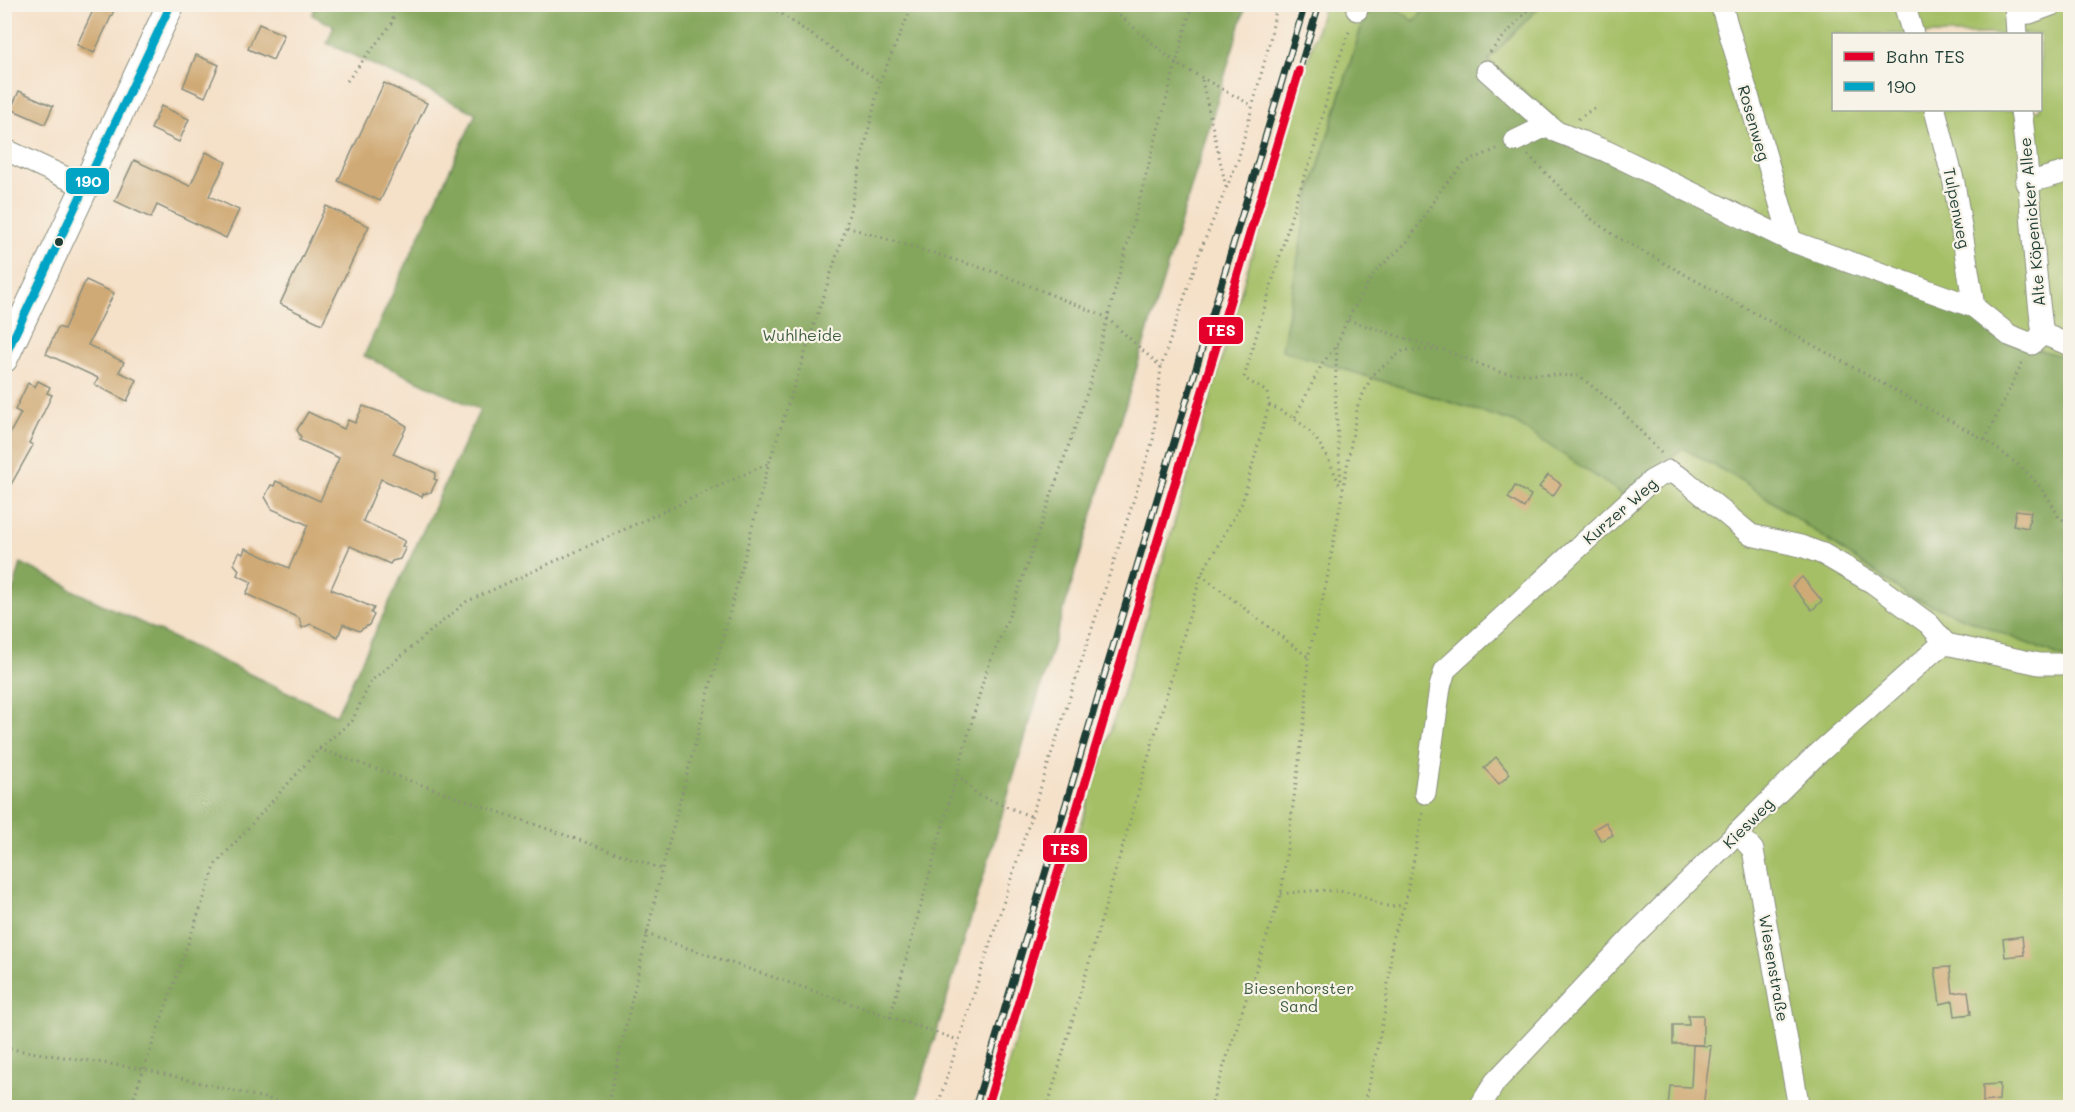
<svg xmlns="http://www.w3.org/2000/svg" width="2075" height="1112" font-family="Mali,sans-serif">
<rect width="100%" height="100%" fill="#f7f3e8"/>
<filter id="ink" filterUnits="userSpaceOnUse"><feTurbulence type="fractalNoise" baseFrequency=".0167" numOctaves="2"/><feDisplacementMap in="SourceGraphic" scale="12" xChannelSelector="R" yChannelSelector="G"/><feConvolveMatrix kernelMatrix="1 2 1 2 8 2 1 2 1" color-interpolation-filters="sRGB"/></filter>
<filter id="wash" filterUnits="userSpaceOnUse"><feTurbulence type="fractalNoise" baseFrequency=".008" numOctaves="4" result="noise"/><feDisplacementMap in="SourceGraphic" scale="24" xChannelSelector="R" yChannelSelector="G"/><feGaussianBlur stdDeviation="1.35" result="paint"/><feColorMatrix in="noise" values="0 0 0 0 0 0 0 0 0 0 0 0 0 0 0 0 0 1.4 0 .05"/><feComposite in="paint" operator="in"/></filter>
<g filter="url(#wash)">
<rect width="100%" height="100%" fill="#f5e0c8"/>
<!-- green -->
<g fill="#a5bf66" stroke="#627e4d" stroke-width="1.5" fill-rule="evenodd">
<polygon points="1324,5 1368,5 1308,201 1282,350 1514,422 1668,460 1682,447 1744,482 1909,596 2069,660 2070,1107 996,1108 1032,981 1156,586"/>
<polygon points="1391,5 1429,5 1414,21"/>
<path d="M1541,5H2070V358L2007,342L1579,140L1488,60ZM1834,34H2040V110H1834Z"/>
</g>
<!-- forest -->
<g fill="#84a65b" stroke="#527248" stroke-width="1.5">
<polygon points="316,5 1246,5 914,1107 5,1107 4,623 21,563 68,586 68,588 336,715 480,410 364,356 476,113 327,43 334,26 312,15"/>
<polygon points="1368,5 1391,5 1414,21 1429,5 1541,5 1488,60 1579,140 1953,302 2007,342 2070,358 2069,660 1909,596 1744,482 1683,448 1624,495 1514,422 1282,350 1308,201"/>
</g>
<g id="blocks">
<!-- building -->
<g fill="#d0aa76">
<polygon points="96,4 117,4 94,53 77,45"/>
<polygon points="259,24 284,35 273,60 248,49"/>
<polygon points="196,55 219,65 205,97 183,87"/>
<polygon points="384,83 427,103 380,201 338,181"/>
<polygon points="19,91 53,106 45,124 11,109"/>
<polygon points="161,106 189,119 179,142 151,129"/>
<polygon points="206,152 226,162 209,196 239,210 226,238 157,205 151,218 115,201 134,160 190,186"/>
<polygon points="326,206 369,226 322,324 280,304"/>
<polygon points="86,280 114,293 88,345 124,362 119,372 137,380 127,401 95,385 98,378 46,354 58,327 64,329"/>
<polygon points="38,381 50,387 47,393 52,395 29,443 33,445 4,497 4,444 21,413 15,410 28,383 35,387"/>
<polygon points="363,406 389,415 407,426 393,454 436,473 434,479 437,480 431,492 423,494 422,497 381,479 363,521 405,541 402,546 406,547 400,559 392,561 390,564 350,546 331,589 374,608 371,613 374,615 369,625 359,631 343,624 338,637 311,624 302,628 299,618 246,594 252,582 237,575 239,570 234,564 239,552 243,554 245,548 289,568 308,525 272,509 265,497 271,485 274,486 276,481 320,501 339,458 299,440 301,437 297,430 308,412 344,429 348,420 355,423"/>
<polygon points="1548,475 1561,484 1553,496 1539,487"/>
<polygon points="1515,486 1531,495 1524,508 1508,498"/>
<polygon points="2016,510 2031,512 2028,528 2013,525"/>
<polygon points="1802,577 1822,601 1812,610 1792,586"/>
<polygon points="1496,757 1510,774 1499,784 1484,768"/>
<polygon points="1606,822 1613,835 1601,841 1594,829"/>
<polygon points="2022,936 2024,955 2005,957 2003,939"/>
<polygon points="1950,967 1953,993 1968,991 1971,1014 1955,1016 1953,1001 1940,1004 1935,968"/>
<polygon points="1688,1015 1703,1015 1703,1045 1673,1044 1673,1025 1689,1025"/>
<polygon points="1693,1045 1711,1046 1703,1107 1668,1107 1670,1086 1691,1087"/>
<polygon points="2000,1084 1999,1100 1983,1102 1983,1085"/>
</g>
</g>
</g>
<g filter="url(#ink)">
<use href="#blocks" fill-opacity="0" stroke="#8a8e7e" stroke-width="1.5"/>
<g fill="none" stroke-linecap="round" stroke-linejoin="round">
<!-- minor casing -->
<g stroke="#8a8e7e" stroke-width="23">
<g id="minor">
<polyline points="1721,4 1791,241"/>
<polyline points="1904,4 1913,34"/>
<polyline points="2015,4 2017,34"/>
<polyline points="1357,10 1358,4"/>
<polyline points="2017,14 2030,13 2054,4"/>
<polyline points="1487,71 1548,125"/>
<polyline points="1935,110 1954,183 1974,307"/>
<path d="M2021,110C2031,184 2032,259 2043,334"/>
<polyline points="1515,141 1548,125 1557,132 1606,151 1791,241 1974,307 2009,335 2032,344 2043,334 2070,345"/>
<polyline points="4,149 86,187"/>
<polyline points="2026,183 2070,171"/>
<polyline points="1425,793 1440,687 1445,670 1651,481 1669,471 1686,481 1751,535 1801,546 1823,554 1873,583 1929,624 1946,644"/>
<polyline points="1738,833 1753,850 1799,1108"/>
<polyline points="1479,1108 1495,1082 1632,937 1811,760 1935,650 1946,644 2039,664 2070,664"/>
</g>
</g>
<!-- major casing -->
<g stroke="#8a8e7e" stroke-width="29">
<polyline id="major" points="4,359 171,4"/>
</g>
<!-- path -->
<g stroke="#8a8e7e" stroke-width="3" stroke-dasharray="1.5 4.5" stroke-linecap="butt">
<polyline points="767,4 879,81"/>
<polyline points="1106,4 1177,64 1253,106"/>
<polyline points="1490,52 1533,4"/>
<polyline points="1202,80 1226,187"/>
<polyline points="347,81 393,22 394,4"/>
<polyline points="1578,119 1594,108"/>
<path d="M1528,155L1589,217L1615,236L1985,440C2019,465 2041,479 2059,518L2070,523"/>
<polyline points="847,227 998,273 1106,317 1161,367"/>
<polyline points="1348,320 1439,349"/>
<polyline points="1337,347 1335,393 1341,484"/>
<path d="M1269,405C1313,425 1322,443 1340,486"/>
<polyline points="1295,417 1322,364 1337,345 1347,320 1374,273 1409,240 1442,188 1465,163 1499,148"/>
<polyline points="1985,440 2023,361"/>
<polyline points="1201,575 1308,657"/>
<polyline points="319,749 662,869"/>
<polyline points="1030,816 978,795 957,774 985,675 1011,611 1089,387 1192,4"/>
<path d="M1281,894C1305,891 1331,888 1356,894C1373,898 1384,912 1404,904"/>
<polyline points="646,934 958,1040"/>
<polyline points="890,1018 957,774"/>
<polyline points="4,1048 143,1069 306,1108"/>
<polyline points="4,1056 11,1048"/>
<polyline points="130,1108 216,864 319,749 352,721 371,681 466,602 769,463"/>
<polyline points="607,1108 662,869 769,463 846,227 880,81 913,4"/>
<polyline points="937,1108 1153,440 1161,367 1199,254 1238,160 1269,45 1277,4"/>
<polyline points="1047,1108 1201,575 1242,503 1269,405 1267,392 1244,378 1297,197 1312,157 1333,75 1350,29"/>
<polyline points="1210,1108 1281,894 1306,709 1308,657 1326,585 1358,404 1373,374 1404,350 1444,350 1502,373 1579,376 1615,404 1661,453"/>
<polyline points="1364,1108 1385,1011 1393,936 1405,904 1423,812"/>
</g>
<!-- minor -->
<use href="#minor" stroke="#fff" stroke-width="21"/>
<!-- major -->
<use href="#major" stroke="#fff" stroke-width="27"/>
<!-- rail casing -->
<g stroke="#1f3d34" stroke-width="7">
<g id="rail">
<polyline points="1299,71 1319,4"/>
<polyline points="975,1108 1305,4"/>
</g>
</g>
<!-- rail -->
<use href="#rail" stroke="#f7f3e8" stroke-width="4.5" stroke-dasharray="14" stroke-linecap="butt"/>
<!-- bus-1 casing -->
<g stroke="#f7f3e8" stroke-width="12">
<polyline id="bus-1" points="4,358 171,4"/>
</g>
<!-- bus-1 -->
<use href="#bus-1" stroke="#02a4c6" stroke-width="8"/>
<!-- rail-1 casing -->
<g stroke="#f7f3e8" stroke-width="14">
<polyline id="rail-1" points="987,1108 1299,71"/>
</g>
<!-- rail-1 -->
<use href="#rail-1" stroke="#e4002b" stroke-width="9"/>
</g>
</g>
<!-- markers -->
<circle fill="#1f3d34" stroke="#f7f3e8" stroke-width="2" cx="59" cy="242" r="5"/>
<g text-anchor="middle" stroke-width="4.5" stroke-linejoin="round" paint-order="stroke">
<!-- street labels -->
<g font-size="16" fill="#1f3d34" stroke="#f7f3e8">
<text transform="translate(1754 123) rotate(74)" y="6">Rosenweg</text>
<text transform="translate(1957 208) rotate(79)" y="6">Tulpenweg</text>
<text transform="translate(2032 222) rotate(-95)" y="6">Alte Köpenicker Allee</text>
<text transform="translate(1620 511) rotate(-41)" y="6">Kurzer Weg</text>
<text transform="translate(1748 823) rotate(-45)" y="6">Kiesweg</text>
<text transform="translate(1774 968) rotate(80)" y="6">Wiesenstraße</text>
</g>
<!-- park labels -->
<g font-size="16" fill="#405e40" stroke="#f7f3e8">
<text x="802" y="341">Wuhlheide</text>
<text x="1299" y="994">Biesenhorster<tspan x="1299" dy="18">Sand</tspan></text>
</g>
</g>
<g stroke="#f7f3e8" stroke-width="2">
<rect x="65" y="167" width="45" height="28" rx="6" fill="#02a4c6"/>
<rect x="1198" y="316" width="46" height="29" rx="6" fill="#e4002b"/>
<rect x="1042" y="834" width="46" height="29" rx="6" fill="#e4002b"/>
</g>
<g font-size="16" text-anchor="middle" font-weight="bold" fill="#fff">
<text x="88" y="187">190</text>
<text x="1221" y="336">TES</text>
<text x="1065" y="855">TES</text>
</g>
<!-- margin -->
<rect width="2075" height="1112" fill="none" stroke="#f7f3e8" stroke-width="24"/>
<!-- legend -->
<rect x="1832" y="33" width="210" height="78" fill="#f7f3e8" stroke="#a1aaa0" stroke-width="1.5"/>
<rect x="1844" y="52" width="30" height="9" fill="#e4002b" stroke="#a1aaa0" stroke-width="1.5"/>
<text x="1886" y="63" font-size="18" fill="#1f3d34">Bahn TES</text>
<rect x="1844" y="82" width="30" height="9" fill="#02a4c6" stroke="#a1aaa0" stroke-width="1.5"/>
<text x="1886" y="93" font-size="18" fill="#1f3d34">190</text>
</svg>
